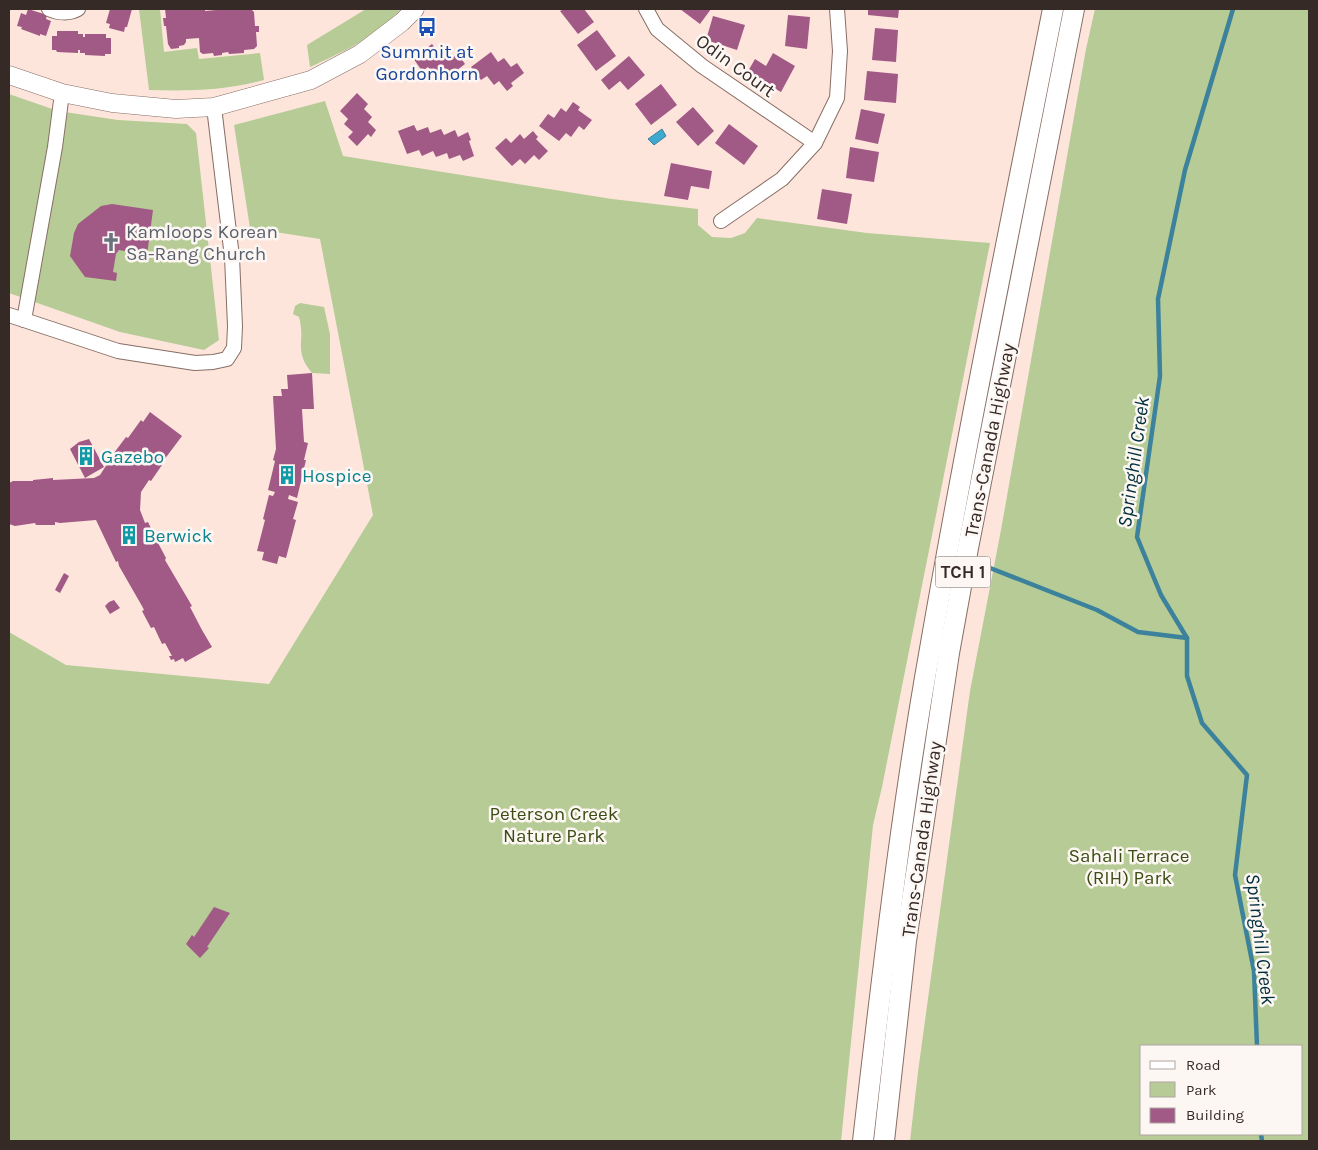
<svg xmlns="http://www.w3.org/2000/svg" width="1318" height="1150" font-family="Karla,sans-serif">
<rect width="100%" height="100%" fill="#fde5dc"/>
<!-- green -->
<g fill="#b6cb95" fill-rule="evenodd">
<path d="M139,9H160L164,52L197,48L199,59L260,53L264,80C225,91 188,91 149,90Z"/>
<path d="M366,9H401C377,37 343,52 310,67L307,45Z"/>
<path d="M1095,9H1309V1141H910L918,1072L970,691L1001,530L1086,49ZM1142,1046H1302V1134H1142Z"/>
<polygon points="9,94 58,111 118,120 187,124 196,133 219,340 204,350 120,332 9,293"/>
<polygon points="325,101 343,156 612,199 698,209 698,225 712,237 731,238 745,233 757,218 867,233 990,243 882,787 873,825 841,1141 9,1141 9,632 66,665 269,684 373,515 320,239 250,228 234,125"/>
<path d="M300,303L324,307L330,334V374L312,373C293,350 306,342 299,317L293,314L295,306Z"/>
</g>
<!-- water -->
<polygon fill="#3fa8cf" stroke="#3c829c" points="662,129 666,136 654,145 648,139"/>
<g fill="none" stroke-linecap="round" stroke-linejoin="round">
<!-- stream -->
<g stroke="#3c829c" stroke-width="4.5">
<polyline points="1233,9 1185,170 1158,299 1160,376 1137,537 1161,595 1187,638 1187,676 1202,723 1247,775 1235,875 1254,971 1257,1046"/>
<polyline points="985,566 1097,610 1138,632 1187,638"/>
<polyline points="1261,1134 1262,1141"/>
</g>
</g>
<!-- building -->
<g fill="#a15986">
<polygon points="28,9 47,15 46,19 51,21 46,36 40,34 40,36 21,29 22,27 17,26 21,13 26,15"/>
<polygon points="110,9 132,9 127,27 125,27 124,32 109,28 110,24 106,23"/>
<polygon points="165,9 205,9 205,11 227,9 251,9 254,12 255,26 259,26 259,32 256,32 257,46 254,49 244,50 244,53 229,54 228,52 222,53 222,55 214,56 213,53 203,54 200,52 199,38 186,39 186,42 184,45 179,46 179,48 171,49 168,44 166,26 164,26 163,18 166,18"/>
<polygon points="564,9 584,9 594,22 578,34 560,11"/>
<polygon points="680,9 711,9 700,24"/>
<polygon points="868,9 899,9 898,18 868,15"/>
<polygon points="788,15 810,17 807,49 785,46"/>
<polygon points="713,16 745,25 737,50 706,40"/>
<polygon points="875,28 898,30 896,62 872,60"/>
<polygon points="597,30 616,56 596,71 577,45"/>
<polygon points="57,31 78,31 78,34 83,34 83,37 85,37 85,34 106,34 106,38 111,38 111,54 105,54 105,56 85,55 85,53 80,53 80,50 78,50 78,53 57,52 56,50 52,50 52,36 57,36"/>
<polygon points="432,44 439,53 445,48 452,58 458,54 465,64 452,74 454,76 447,82 440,72 435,76 428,67 422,71 413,58"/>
<polygon points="491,52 498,62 504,58 511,67 517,63 524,73 511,83 513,86 507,91 499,81 494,85 487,76 481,80 471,67"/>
<polygon points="773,53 795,66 781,92 747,73 755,59 766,66"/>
<polygon points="629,56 645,75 628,90 620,81 609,90 601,80"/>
<polygon points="867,71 898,74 896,103 864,100"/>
<polygon points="661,84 677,105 651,125 635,104"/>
<polygon points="357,93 368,104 364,109 372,117 368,122 376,130 371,137 368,134 357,146 348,137 353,132 344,124 348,119 340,111"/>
<polygon points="573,102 580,107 578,110 592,120 584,130 579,126 571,137 566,133 559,141 539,126 548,114 554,118 561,108 566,112"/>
<polygon points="693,107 714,131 698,146 676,122"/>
<polygon points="861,109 885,114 878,144 855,139"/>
<polygon points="729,124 758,146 744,165 715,143"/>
<polygon points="414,125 417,131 428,127 430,133 441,129 444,135 455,130 458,137 468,132 471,140 469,141 474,156 463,161 460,155 449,159 447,153 436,157 433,151 422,156 419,150 407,154 398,131"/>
<polygon points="533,131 538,137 536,139 548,151 539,160 534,155 525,164 520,159 512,166 495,148 506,138 511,143 520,134 524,139"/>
<polygon points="850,147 879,152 874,182 846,178"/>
<polygon points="671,163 712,171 709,189 691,186 688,200 664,196"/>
<polygon points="822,189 852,194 847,224 817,219"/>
<polygon points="112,204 153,210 147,255 119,250 116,254 113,272 117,273 116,281 85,277 70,256 74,233 78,224 101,206"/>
<polygon points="312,373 314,409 302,409 304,442 308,443 304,460 306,460 297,498 289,495 288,499 298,502 293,519 296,520 286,558 279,556 277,564 262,560 264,552 257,551 265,520 263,519 269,495 273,496 275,492 268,490 275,461 273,460 276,449 273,396 282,396 281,389 288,389 287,375"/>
<polygon points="150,412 182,436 161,464 162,465 151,481 149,480 141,492 140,510 145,523 148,522 157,541 166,558 165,560 192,606 190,607 202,630 212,647 185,662 183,658 175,662 174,659 171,660 169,656 172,656 165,643 162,644 154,627 151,628 142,611 144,610 142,606 119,566 118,561 116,562 96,520 60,523 55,522 55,525 36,525 35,523 15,526 9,524 9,483 13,481 33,481 33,480 53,478 53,480 94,478 100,475 111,458 115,455 114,453 126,437 128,438 141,420 143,422"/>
<polygon points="89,439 104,467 85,478 70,449 79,442"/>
<polygon points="64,573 69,576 60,593 55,590"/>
<polygon points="114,600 120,608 110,614 105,606 109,602"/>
<polygon points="214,907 230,913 207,947 209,948 200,958 186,944 192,935 194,937"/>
</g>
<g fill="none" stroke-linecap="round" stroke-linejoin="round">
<!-- minor casing -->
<g stroke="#876e64" stroke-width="16">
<g id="minor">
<path d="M49,9C58,13 69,14 78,9"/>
<polyline points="646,9 657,29 702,66 815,143"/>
<polyline points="721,221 782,179 815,143 837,98 840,51 837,9"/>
<polyline points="9,315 118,351 195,363 213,362 227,359 234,348 235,326 232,257 214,107"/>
<polyline points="24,320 55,147 62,93"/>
</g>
</g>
<!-- major casing -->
<g stroke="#876e64" stroke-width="19">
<polyline id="major" points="9,75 62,93 112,103 176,109 214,107 311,80 360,54 402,22 415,9"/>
</g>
<!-- highway casing -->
<g stroke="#876e64" stroke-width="22">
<g id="highway">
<path d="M863,1141C882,977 901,812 930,649C967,435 1011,222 1053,9"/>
<polyline points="884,1141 906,941 949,653 968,548 1074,9"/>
</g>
</g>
<!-- minor -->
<use href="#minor" stroke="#fff" stroke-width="14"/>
<!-- major -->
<use href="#major" stroke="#fff" stroke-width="18"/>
<!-- highway -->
<use href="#highway" stroke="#fff" stroke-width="20"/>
</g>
<!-- icons -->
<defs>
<g id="bus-bare" transform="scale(1.5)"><path d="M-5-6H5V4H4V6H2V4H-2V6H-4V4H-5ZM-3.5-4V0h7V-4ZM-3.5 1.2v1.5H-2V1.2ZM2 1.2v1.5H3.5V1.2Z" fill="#1a4fb4" stroke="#fdf7f4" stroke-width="2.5" paint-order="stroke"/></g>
<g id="church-bare" transform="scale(1.5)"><path d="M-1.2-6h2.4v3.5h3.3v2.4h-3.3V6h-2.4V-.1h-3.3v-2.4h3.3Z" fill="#6b7280" stroke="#fdf7f4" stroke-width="2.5" paint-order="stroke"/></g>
<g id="building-bare" transform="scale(1.5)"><path d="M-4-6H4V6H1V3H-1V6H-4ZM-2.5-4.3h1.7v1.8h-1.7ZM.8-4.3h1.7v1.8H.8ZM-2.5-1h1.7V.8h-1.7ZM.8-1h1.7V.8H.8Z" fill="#0f9aa8" stroke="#fdf7f4" stroke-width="2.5" paint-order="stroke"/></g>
</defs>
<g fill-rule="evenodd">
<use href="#bus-bare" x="427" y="27"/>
<use href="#church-bare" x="111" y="242"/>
<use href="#building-bare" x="86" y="456"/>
<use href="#building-bare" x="287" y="475"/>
<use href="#building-bare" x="129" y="535"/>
</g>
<g text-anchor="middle" stroke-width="5" stroke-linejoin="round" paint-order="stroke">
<!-- shield labels -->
<rect fill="#fdf7f4" stroke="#716864" stroke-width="1" x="935.5" y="556.5" width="55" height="31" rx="4"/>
<g font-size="18" font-weight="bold" fill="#352a26">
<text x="963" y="578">TCH 1</text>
</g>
<!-- transit labels -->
<g font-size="19" fill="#164399" stroke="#fdf7f4">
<text x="427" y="58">Summit at<tspan x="427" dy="22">Gordonhorn</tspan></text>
</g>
<!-- street labels -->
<g font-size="19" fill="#352a26" stroke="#fdf7f4">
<text transform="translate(736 65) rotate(36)" y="7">Odin Court</text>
<text transform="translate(989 440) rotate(-79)" y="7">Trans-Canada Highway</text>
<text transform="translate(921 839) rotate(-82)" y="7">Trans-Canada Highway</text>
</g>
<!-- worship labels -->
<g font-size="19" fill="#5b616d" stroke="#fdf7f4" text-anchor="start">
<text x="126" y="238">Kamloops Korean<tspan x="126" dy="22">Sa-Rang Church</tspan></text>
</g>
<!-- culture labels -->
<g font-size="19" fill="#0d838f" stroke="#fdf7f4" text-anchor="start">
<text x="101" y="463">Gazebo</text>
<text x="302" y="482">Hospice</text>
<text x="144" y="542">Berwick</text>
</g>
<!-- park labels -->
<g font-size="19" fill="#3b4d14" stroke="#fdf7f4">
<text x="554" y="820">Peterson Creek<tspan x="554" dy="22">Nature Park</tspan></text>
<text x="1129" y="862">Sahali Terrace<tspan x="1129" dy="22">(RIH) Park</tspan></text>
</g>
<!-- water labels -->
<g font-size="20" font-style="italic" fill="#002f3e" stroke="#fdf7f4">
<text transform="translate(1133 462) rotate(-82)" y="7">Springhill Creek</text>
<text transform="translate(1261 939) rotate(83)" y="7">Springhill Creek</text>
</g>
</g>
<!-- border -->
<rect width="1318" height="1150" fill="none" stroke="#352a26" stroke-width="20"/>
<!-- legend -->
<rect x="1140" y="1045" width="162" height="90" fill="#fdf7f4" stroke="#ada5a2"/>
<rect x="1150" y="1061" width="25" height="8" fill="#ffffff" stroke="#ada5a2"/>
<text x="1186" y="1070" font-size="15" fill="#352a26">Road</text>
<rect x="1150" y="1082" width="25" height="15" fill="#b6cb95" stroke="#ada5a2"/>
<text x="1186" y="1095" font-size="15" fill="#352a26">Park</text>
<rect x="1150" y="1108" width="25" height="15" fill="#a15986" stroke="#ada5a2"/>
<text x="1186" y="1120" font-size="15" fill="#352a26">Building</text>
</svg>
